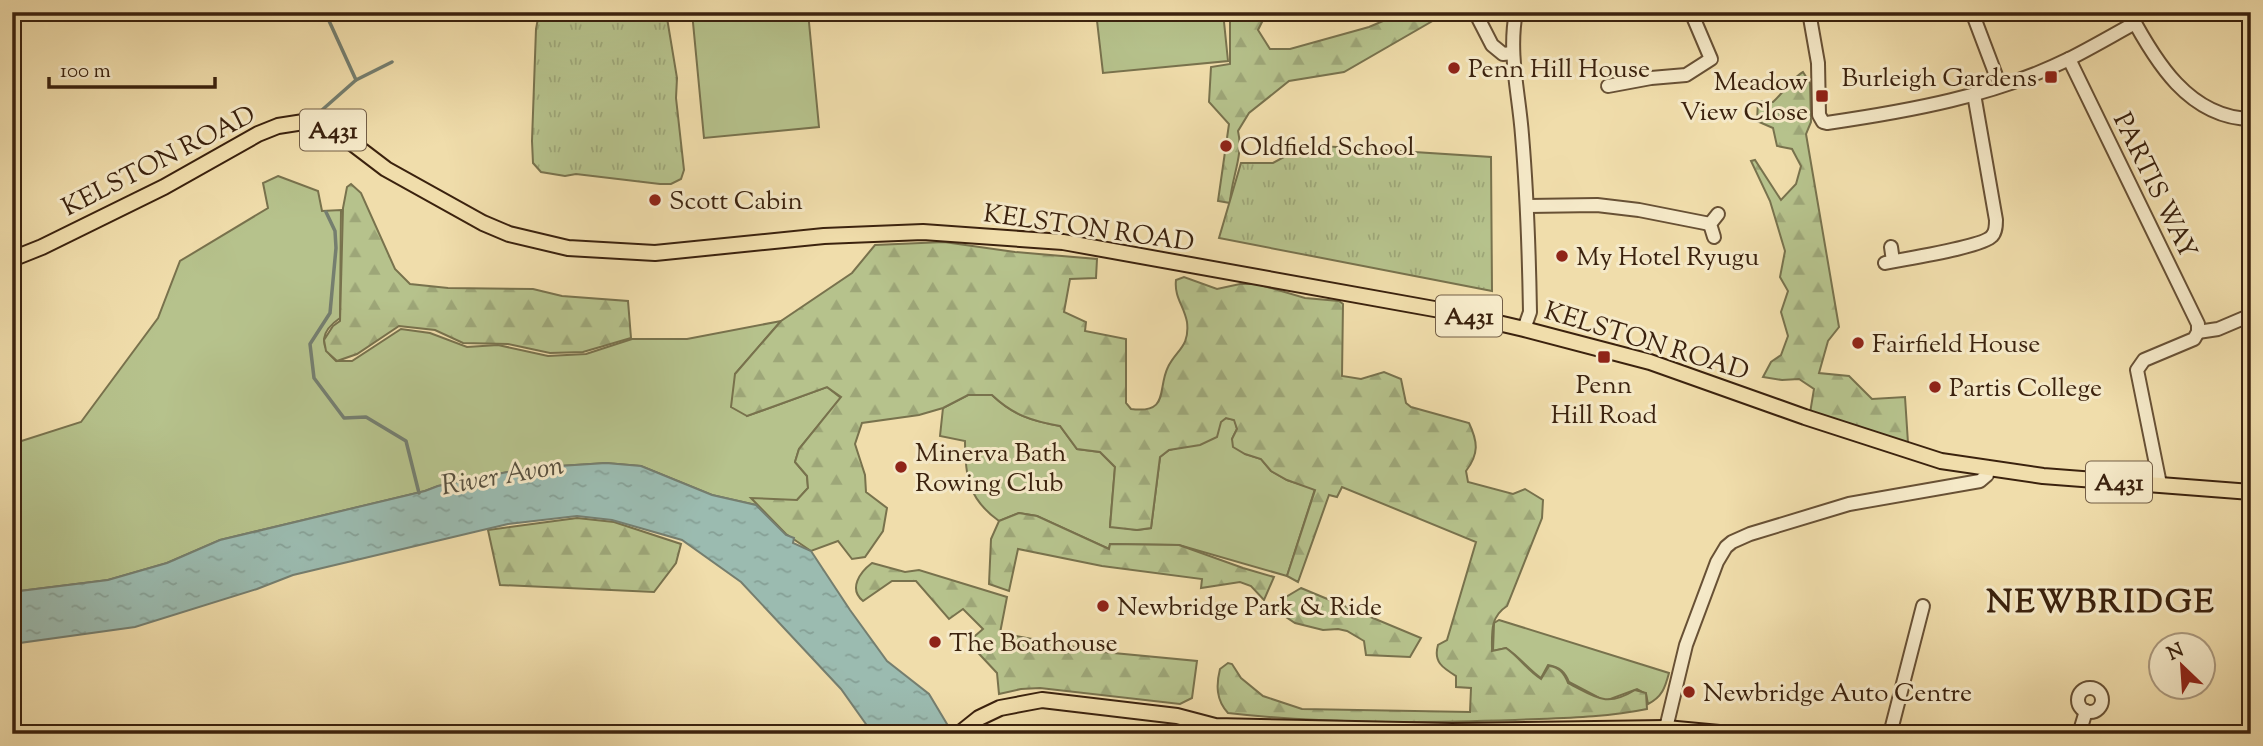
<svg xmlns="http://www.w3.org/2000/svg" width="2263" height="746" font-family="'Sorts Mill Goudy',serif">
<defs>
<pattern id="forest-firs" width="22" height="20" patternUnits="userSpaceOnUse" patternTransform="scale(1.75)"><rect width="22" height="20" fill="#b6c28c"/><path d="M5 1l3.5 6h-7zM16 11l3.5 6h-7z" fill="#9da678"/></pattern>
<pattern id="park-tufts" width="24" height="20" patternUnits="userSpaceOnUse" patternTransform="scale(1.75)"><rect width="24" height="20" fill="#b6c28c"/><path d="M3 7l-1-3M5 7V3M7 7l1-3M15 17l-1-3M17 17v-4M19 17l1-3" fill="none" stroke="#9da678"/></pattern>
<pattern id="water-ripples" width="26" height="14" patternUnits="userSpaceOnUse" patternTransform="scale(1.75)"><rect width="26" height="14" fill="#9bbbb0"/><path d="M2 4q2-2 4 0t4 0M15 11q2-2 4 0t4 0" fill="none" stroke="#86a096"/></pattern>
</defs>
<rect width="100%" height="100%" fill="#f0ddab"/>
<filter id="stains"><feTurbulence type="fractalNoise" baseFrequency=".00286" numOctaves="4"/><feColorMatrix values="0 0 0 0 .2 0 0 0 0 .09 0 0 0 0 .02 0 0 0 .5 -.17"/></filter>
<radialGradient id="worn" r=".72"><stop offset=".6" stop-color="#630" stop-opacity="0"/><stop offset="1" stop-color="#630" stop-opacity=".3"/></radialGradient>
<!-- green -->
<g fill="#b6c28c" stroke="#78724d" stroke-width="2">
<polygon points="692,12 808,12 819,127 704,138"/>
<polygon points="1096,12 1223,12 1228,61 1103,73"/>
<path d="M278,176L318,191L322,211L341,210L340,318C321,331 318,345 336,361H352L401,329L430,333L467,347L498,345L548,356L586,354L632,339H687L781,321L735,374L747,416L827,387L841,398L799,449L795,462L807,476L808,488L797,500L756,505L712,495L641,466L606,463L528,468L438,486L425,491L220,540L167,563L108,580L12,592V444L81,422L158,318L180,261L268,208L263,183Z"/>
<path d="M968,395H992C1013,415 1031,421 1060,426L1077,449L1100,452L1115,467L1110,526L1137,530L1151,528L1160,457L1169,450L1181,447L1226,418L1235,420L1237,429L1232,439L1245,454L1261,459L1271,471L1287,480L1315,489L1287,576L1179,545L1110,544L1109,549L1037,516L1019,513L999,521C968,499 965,476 965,441L940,436L943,408Z"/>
<path d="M1499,620L1669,673C1665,688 1662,697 1648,704L1646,694L1637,689L1605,701L1569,682C1565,672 1560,667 1548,665L1541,678C1528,669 1520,657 1506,648L1493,651L1494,623Z"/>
</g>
<!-- forest -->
<g fill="url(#forest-firs)" stroke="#78724d" stroke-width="2">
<path d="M1230,12H1267L1258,30L1270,49H1290L1369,27L1404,12H1472L1474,18L1443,15L1344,72L1289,81L1249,113L1238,131C1244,156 1231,178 1230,203L1218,201L1229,124L1209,102L1211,67L1230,64Z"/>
<path d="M1803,72L1810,83L1811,122L1806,134L1839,327L1828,341L1819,373L1849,376L1872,399L1905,397L1908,443L1810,413L1814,389L1799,379L1782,380L1763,377L1771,362L1781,355L1788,336L1781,312L1788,291L1780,277L1785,251L1770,201L1751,161L1755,160L1781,200L1796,184L1801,166L1792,149L1777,146L1773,128L1757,121L1758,101L1773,102C1784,92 1792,78 1803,72Z"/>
<polygon points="351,184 361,193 395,269 410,284 448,288 533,289 562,296 628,301 631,338 583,352 550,353 508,344 463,343 435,330 399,326 357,354 337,361 326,351 324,340 333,326 340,321 343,208 347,187"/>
<path d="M944,242L1015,252L1097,259L1096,278L1070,279L1064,312L1086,322L1085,331L1126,339V403L1131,409C1170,414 1157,389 1168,367C1176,350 1190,347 1187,322C1184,306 1174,297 1176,280L1184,277L1217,289L1240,284H1257L1305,298L1339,301L1343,304L1342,376L1361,379L1384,372L1401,379L1406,403L1411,407L1469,423C1478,442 1479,454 1466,471L1468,482L1513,494L1525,489L1543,500L1542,518L1507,606C1490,617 1492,632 1492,651L1506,648C1520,658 1527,670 1541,679L1549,666C1559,667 1564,673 1568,683C1596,697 1606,708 1635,690L1646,693L1647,709C1603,718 1559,718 1515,720C1419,723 1323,724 1228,713C1216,700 1216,685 1220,669L1228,663L1232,664L1241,678L1263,696L1302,709L1470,712L1471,688L1456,687V676C1443,668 1433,662 1438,645L1447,640L1476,542L1342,487L1337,497L1329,495L1298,582L1287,576L1315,490L1287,480L1271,471L1261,459L1245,454L1233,447L1232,439L1237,429L1234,420L1226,418L1221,422L1217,437L1200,445L1169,450L1160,457L1151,528L1137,530L1110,527L1115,467L1100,452L1077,449L1060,426C1032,421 1013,415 992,395H968L943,408L919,415L862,423L855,444L865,475L866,492L887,508L883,531L865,557L852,559L838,541L811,551L786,534L751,498L797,500L808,488L807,476L795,462L799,449L841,397L827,387L747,416L731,407L735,374L781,321L852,273L875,245Z"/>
<polygon points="1019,513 1037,516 1109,549 1110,544 1179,545 1243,568 1274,577 1264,600 1251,586 1240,582 1201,588 1202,579 1102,566 1018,549 1009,591 989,584 991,539 999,521"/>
<polygon points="577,518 614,522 681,544 676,563 654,592 500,585 488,530"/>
<path d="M872,563L905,572L919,570L1007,597L1000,633L1103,652L1197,661L1192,698L1180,704L1040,688L1021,689L999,694L997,673L968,642L983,629L963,609L949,619L916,581H892L863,601C848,589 860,572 872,563Z"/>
<polygon points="1301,588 1421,638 1410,657 1366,655 1364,641 1347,631 1338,629 1323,630 1295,623 1277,611 1281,600"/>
</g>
<!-- park -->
<g fill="url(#park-tufts)" stroke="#78724d" stroke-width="2">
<polygon points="666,12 677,78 676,98 684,170 681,179 671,184 660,184 576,174 565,176 541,172 533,163 532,141 536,29 539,13"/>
<polygon points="1306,145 1491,157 1492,291 1219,238 1241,163 1273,163"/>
</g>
<!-- water -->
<polygon fill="url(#water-ripples)" stroke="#757e6f" stroke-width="2" points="606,463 641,466 712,495 756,505 786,535 794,538 793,543 811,551 850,610 887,661 929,694 953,734 873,734 841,689 741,582 682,540 612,520 577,516 508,524 293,575 257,589 135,627 12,644 12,592 108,580 167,563 220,540 425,491 438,486 528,468"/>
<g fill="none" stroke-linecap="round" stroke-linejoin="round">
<!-- stream -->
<g stroke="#757e6f" stroke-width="3.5">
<polyline points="356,80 392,62"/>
<polyline points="322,110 356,80 325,12"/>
<polyline points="326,212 335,231 336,248 330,313 310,344 314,378 344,418 366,417 406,441 419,493"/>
</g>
<!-- minor casing -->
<g stroke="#685135" stroke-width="16">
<g id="minor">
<polyline points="1475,12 1492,45 1503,54 1512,53"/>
<path d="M1516,12C1508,54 1519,93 1522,135C1527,194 1529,253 1530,312L1524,329"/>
<path d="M1809,12L1818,63L1819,115L1823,122L1827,123C1909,111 1994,96 2069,59C2091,48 2113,35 2135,23"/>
<polyline points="1972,12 2000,86"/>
<path d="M2129,12C2155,61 2189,118 2251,119"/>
<polyline points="2069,59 2198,324 2198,332 2194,339 2144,360 2137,370 2160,484"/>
<polyline points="1608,86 1651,78 1686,75 1711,59 1691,12"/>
<polyline points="1528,206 1597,205 1639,210 1710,224"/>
<polyline points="1714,237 1710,224 1718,214"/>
<polyline points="1891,247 1893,261"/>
<path d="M1885,263C1903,259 1983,247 1992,236C1996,232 1996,225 1996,220L1974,94"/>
<polyline points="2198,332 2218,329 2251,315"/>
<circle cx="2090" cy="700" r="12"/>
<polyline points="1666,728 1686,645 1717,562 1726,547 1732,542 1750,534 1849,504 1980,481 1987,475 1987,470"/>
<polyline points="1890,734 1923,606"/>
<polyline points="2079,734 2086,711"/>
</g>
</g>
<!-- major casing -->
<g stroke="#3b220e" stroke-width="18">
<g id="major">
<polyline points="12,259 42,247 164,187 258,134 278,126 310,121 340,134 386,169 483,223 509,234 568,248 655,253 824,236 923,232 1063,242 1451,312 1524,329 1650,362 1805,417 1941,461 2043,476 2251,492"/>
<polyline points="959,734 979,718 1000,708 1042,700 1177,716 1215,726 1452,731 1666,728 1730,734"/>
</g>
</g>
<!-- minor -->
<use href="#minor" stroke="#f5e9c8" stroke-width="12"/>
<!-- major -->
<use href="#major" stroke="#f0ddab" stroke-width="14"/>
</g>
<!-- markers -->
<g fill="#8f2418" stroke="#f5e9c8" stroke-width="2.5">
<circle cx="1454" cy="68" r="7"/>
<rect x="2044" y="70" width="14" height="14" rx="3.5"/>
<rect x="1815" y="89" width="14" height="14" rx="3.5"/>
<circle cx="1226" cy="146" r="7"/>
<circle cx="655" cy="200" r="7"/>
<circle cx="1562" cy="256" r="7"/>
<circle cx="1858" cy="343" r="7"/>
<rect x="1597" y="350" width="14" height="14" rx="3.5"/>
<circle cx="1935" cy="387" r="7"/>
<circle cx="901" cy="467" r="7"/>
<circle cx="1103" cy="606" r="7"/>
<circle cx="935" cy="642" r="7"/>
<circle cx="1689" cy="692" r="7"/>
</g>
<g text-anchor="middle" stroke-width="6" stroke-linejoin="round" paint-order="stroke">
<!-- shield labels -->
<g fill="#f5e9c8" stroke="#735e46" stroke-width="2">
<rect x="300" y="109.5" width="66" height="41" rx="5"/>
<rect x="1436" y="295.5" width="66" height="41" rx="5"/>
<rect x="2086" y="461.5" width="66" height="41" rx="5"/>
</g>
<g font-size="24" font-weight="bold" fill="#3b220e">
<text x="333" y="138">A431</text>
<text x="1469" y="324">A431</text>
<text x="2119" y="490">A431</text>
</g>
<!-- poi labels -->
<g font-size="26" fill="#3b220e" stroke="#f5e9c8" text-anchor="start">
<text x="1468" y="77">Penn Hill House</text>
<text x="2037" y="86" text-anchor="end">Burleigh Gardens</text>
<text x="1808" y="90" text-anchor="end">Meadow<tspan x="1808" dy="30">View Close</tspan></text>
<text x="1240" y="155">Oldfield School</text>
<text x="669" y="209">Scott Cabin</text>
<text x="1576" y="265">My Hotel Ryugu</text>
<text x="1872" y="352">Fairfield House</text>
<text x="1604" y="393" text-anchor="middle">Penn<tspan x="1604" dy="30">Hill Road</tspan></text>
<text x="1949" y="396">Partis College</text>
<text x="915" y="461">Minerva Bath<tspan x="915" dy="30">Rowing Club</tspan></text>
<text x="1117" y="615">Newbridge Park &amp; Ride</text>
<text x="949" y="651">The Boathouse</text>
<text x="1703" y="701">Newbridge Auto Centre</text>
</g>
<!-- street labels -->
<g font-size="26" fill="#3b220e" stroke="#f5e9c8">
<text transform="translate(158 160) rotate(-27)" y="9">KELSTON ROAD</text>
<text transform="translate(2156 185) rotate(64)" y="9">PARTIS WAY</text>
<text transform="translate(1089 227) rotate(8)" y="9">KELSTON ROAD</text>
<text transform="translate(1647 340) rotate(17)" y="9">KELSTON ROAD</text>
</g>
<!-- water labels -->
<g font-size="28" font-style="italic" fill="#58503f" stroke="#f5e9c8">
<text transform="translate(502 474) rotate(-10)" y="10">River Avon</text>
</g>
<!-- district labels -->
<g font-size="33" font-weight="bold" letter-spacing="2" fill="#3b220e" stroke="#f5e9c8">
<text x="2101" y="612">NEWBRIDGE</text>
</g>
</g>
<!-- margin -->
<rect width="2263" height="746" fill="none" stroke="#f0ddab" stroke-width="42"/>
<rect x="14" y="14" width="2235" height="718" fill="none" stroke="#3b220e" stroke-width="3.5"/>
<rect x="21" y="21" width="2221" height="704" fill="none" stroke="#3b220e" stroke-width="2"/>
<!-- north arrow -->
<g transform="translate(2182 666) rotate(335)"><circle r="33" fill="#f5e9c8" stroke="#ab997e" stroke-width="2"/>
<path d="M0-5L12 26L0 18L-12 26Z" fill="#8f2418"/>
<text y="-10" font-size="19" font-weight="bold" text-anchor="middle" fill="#3b220e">N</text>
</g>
<!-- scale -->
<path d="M49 77v10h166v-10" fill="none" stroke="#3b220e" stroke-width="3.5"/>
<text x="60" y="77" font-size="21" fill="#3b220e" stroke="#f5e9c8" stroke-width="5" paint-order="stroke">100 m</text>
<rect width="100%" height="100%" filter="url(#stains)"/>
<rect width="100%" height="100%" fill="url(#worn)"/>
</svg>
